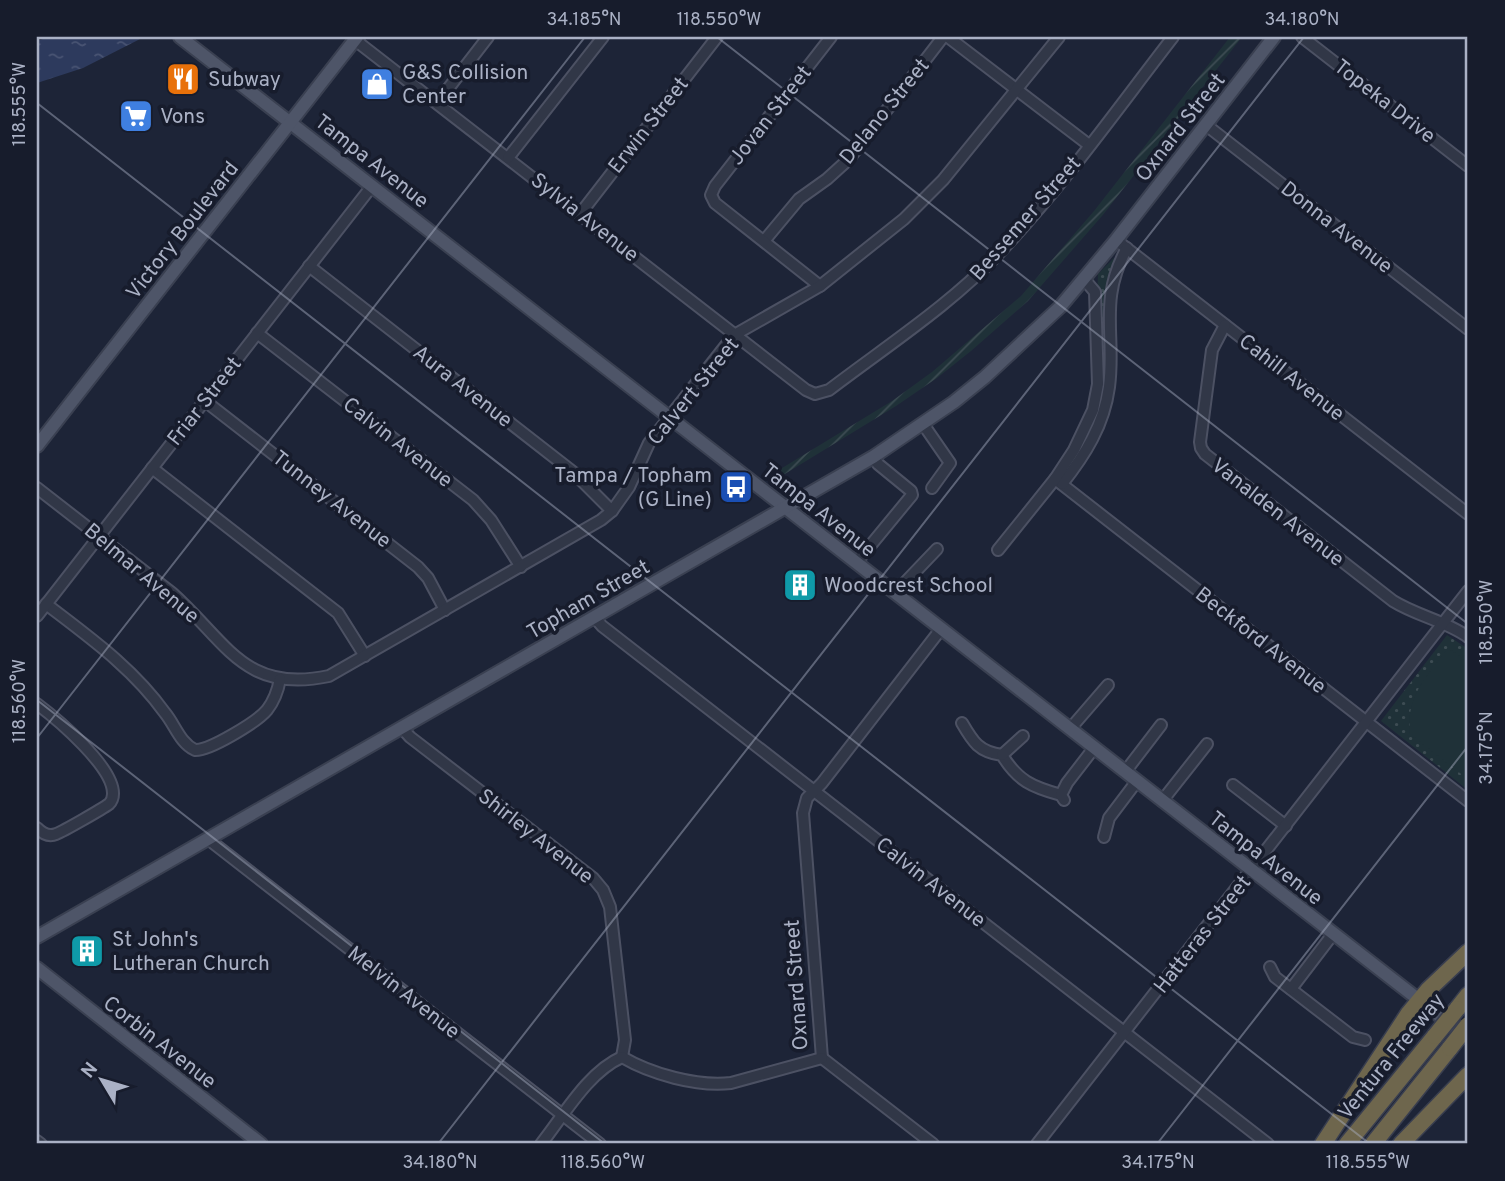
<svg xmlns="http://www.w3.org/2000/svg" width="1505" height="1181" font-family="Overpass,sans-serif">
<defs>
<pattern id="grass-dots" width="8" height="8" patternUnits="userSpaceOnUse" patternTransform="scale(1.75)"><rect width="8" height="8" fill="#1f3138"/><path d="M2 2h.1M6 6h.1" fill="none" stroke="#3d4c53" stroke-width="1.8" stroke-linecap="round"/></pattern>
<pattern id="garden-furrows" width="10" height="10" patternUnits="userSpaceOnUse" patternTransform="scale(1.75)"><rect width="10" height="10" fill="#1f3138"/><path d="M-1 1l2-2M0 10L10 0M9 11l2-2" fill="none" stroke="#3d4c53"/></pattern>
<pattern id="water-ripples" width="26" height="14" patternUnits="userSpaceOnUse" patternTransform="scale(1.75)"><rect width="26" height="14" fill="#2d3a5d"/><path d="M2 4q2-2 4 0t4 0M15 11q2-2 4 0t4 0" fill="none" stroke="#495473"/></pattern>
</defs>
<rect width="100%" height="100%" fill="#1d2437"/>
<!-- grass -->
<g fill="url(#grass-dots)">
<path d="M1114,258L1116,260C1111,280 1105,298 1104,319C1102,360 1114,429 1073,456L1093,415L1098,274Z"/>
<polygon points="1447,635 1468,649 1468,790 1381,721"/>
</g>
<!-- garden -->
<polygon fill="url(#garden-furrows)" points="1230,37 1242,37 1102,216 1028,301 971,351 937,378 896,406 775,480 769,476 892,401 932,372 1021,296 1094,211"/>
<!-- pitch -->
<path fill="#1f3138" d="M1448,648L1468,662V777H1465L1410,734C1406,695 1426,678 1448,648Z"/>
<!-- water -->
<polygon fill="url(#water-ripples)" points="49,37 144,37 83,68 37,83 37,41"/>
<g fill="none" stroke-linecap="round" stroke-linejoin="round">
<!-- minor casing -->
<g stroke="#4c5163" stroke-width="14">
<g id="minor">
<polyline points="948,37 1089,145"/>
<polyline points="1302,37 1468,166"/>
<path d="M355,40L806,390L815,394L829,390C888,345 952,304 1003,249C1065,183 1118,108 1173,37"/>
<polyline points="437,103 488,37"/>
<polyline points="1206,125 1468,329"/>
<polyline points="508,158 603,37"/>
<polyline points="580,214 717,37"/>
<polyline points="1116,240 1468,514"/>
<polyline points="764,241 799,199 827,179 849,159 943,37"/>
<polyline points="309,266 573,472 612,511"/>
<polyline points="820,286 715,203 711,195 715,186 831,37"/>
<path d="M1225,325L1212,350L1200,442L1201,448L1205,454L1393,601C1417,616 1446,621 1468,637"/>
<polyline points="257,333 473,500 491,520 521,567"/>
<polyline points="205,401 418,567 428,578 445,610"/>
<polyline points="923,424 950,463 932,488"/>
<polyline points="152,468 338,613 365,656"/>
<polyline points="1055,479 1468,801"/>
<path d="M1062,484C1085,455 1104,425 1109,387C1116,335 1098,300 1127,248"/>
<path d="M37,488L172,593C227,642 244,694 329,676L601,520L612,511L629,487L649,443L730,340L736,334L820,286L904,219L943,180L1059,37"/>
<polyline points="998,550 1055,479 1074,450 1093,410 1098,384 1095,292 1084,279"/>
<polyline points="856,563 912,495 911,491 878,464 873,457"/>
<polyline points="895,593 937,549"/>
<path d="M46,604C89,637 133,668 165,713C175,725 180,743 195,750C209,751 257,722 267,710C274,701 278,690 280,679"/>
<polyline points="37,616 372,186"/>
<polyline points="595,618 602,626 1268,1144"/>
<path d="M37,704C57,719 114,767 113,794C113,799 112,801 109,804C102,809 64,831 56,834C49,837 42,833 37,828"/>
<path d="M962,723C973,742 979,752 1002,755C1018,781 1032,787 1061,795"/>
<polyline points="402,728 410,737 593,878 603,890 610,907 625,1040 622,1057"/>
<polyline points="1070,729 1108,685"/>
<polyline points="1002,755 1023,736"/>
<polyline points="1125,772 1161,725"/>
<polyline points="1233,785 1286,826"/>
<polyline points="1064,800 1061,795 1067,783 1094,748"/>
<polyline points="1162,801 1207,744"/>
<polyline points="1104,837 1109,818 1137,781"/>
<polyline points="208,839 600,1144"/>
<polyline points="1270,967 1275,977 1353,1037 1365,1040"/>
<polyline points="1291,989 1333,934"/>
<polyline points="822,1058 803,813 807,798 822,783 941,629"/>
<polyline points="822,1058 933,1144"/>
<polyline points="37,1141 41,1144"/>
<path d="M541,1144C564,1115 588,1072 622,1057C651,1074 697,1087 731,1083L822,1058"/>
<polyline points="1037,1144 1468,591"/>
</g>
</g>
<!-- major casing -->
<g stroke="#3a4051" stroke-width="16">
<g id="major">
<polyline points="180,37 1468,1038"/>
<polyline points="37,446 357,37"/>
<polyline points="37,937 873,457 954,402 985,377 1060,307 1116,240 1274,37"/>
<polyline points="37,968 261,1144"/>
</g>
</g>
<!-- highway casing -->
<g stroke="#393e4f" stroke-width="19">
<g id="highway">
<polyline points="1457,1009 1468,995"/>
<polyline points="1323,1144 1409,1013 1428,990 1468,952"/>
<polyline points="1347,1144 1435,1036"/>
<polyline points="1373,1144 1450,1048"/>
<polyline points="1401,1144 1468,1075"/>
</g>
</g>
<!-- minor -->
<use href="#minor" stroke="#313747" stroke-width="10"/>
<!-- major -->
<use href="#major" stroke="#4e5568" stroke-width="12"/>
<!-- highway -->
<use href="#highway" stroke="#6e664d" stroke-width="16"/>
<!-- highway-bridge casing -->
<g stroke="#393e4f" stroke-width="19" stroke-linecap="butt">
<g id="highway-bridge">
<polyline points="1435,1036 1457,1009"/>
<polyline points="1450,1048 1468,1025"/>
</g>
</g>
<!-- highway-bridge -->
<use href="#highway-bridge" stroke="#6e664d" stroke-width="16"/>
</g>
<!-- ticks -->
<path fill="none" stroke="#aab1c5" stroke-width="2" stroke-opacity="0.45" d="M717,37L1468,624M37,103L1370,1144M37,700L605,1144M37,738L585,37M438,1144L1304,37M1157,1144L1468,746"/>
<!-- icons -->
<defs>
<g id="restaurant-square" transform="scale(1.75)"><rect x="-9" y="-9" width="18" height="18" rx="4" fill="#e8710a" stroke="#171c2c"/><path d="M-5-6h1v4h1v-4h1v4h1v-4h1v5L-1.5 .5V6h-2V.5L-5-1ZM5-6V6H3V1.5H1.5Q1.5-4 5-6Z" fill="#fff"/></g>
<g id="shop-square" transform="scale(1.75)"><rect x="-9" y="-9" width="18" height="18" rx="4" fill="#3f7fe0" stroke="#171c2c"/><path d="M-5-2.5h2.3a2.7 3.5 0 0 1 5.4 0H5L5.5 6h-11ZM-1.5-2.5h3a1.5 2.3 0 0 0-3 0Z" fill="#fff"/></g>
<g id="supermarket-square" transform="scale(1.75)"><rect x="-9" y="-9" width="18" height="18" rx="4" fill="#3f7fe0" stroke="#171c2c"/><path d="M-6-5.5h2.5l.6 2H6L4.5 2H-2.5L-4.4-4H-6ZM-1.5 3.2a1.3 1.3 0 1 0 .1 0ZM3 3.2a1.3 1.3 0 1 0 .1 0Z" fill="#fff"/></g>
<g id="bus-square" transform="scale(1.75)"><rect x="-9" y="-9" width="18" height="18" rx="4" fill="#1a4fb4" stroke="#171c2c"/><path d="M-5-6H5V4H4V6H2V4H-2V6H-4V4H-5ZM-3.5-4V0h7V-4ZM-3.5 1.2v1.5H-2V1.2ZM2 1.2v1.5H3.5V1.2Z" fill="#fff"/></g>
<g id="building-square" transform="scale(1.75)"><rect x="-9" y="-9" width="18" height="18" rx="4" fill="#0f9aa8" stroke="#171c2c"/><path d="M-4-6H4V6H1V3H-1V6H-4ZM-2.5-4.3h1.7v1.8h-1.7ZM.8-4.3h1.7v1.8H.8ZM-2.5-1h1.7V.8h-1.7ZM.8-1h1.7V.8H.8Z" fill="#fff"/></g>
</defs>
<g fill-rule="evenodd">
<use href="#restaurant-square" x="183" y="79"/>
<use href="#shop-square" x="377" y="84"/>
<use href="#supermarket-square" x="136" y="116"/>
<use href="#bus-square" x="736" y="487"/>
<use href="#building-square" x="800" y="585"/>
<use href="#building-square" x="87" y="951"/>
</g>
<g text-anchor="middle" stroke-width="7" stroke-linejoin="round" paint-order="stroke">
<!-- poi labels -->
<g font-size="21" fill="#aab1c5" stroke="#171c2c" text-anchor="start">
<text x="402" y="79">G&amp;S Collision<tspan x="402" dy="24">Center</tspan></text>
<text x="208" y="86">Subway</text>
<text x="160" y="123">Vons</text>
<text x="712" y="482" text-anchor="end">Tampa / Topham<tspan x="712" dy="24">(G Line)</tspan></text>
<text x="824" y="592">Woodcrest School</text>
<text x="112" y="946">St John's<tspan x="112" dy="24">Lutheran Church</tspan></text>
</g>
<!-- street labels -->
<g font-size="21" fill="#aab1c5" stroke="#171c2c">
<text transform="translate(1385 101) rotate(38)" y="7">Topeka Drive</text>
<text transform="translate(884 111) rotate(-51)" y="7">Delano Street</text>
<text transform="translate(770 115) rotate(-52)" y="7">Jovan Street</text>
<text transform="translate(648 125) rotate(-52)" y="7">Erwin Street</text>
<text transform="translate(1180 127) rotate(-52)" y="7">Oxnard Street</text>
<text transform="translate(372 161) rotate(38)" y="7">Tampa Avenue</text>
<text transform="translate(585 217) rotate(38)" y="7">Sylvia Avenue</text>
<text transform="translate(1025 218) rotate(-49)" y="7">Bessemer Street</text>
<text transform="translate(1337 227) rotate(38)" y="7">Donna Avenue</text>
<text transform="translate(182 230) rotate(-52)" y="7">Victory Boulevard</text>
<text transform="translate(1292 377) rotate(38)" y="7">Cahill Avenue</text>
<text transform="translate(463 386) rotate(38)" y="7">Aura Avenue</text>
<text transform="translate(693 391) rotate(-51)" y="7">Calvert Street</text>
<text transform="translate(204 401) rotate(-52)" y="7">Friar Street</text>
<text transform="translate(398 442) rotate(38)" y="7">Calvin Avenue</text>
<text transform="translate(332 499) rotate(38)" y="7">Tunney Avenue</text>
<text transform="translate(819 510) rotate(38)" y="7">Tampa Avenue</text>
<text transform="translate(1278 512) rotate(38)" y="7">Vanalden Avenue</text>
<text transform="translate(142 573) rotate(40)" y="7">Belmar Avenue</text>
<text transform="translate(588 599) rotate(-30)" y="7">Topham Street</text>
<text transform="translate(1261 640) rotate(38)" y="7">Beckford Avenue</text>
<text transform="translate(536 836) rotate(38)" y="7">Shirley Avenue</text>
<text transform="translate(1266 858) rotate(38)" y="7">Tampa Avenue</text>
<text transform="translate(931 882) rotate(38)" y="7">Calvin Avenue</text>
<text transform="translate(1202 934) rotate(-52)" y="7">Hatteras Street</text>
<text transform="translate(796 985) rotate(-94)" y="7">Oxnard Street</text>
<text transform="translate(404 992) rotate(38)" y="7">Melvin Avenue</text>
<text transform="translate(160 1042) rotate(38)" y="7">Corbin Avenue</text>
<text transform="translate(1391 1056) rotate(-51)" y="7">Ventura Freeway</text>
</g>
</g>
<!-- border -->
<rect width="1505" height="1181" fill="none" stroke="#171c2c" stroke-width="77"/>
<!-- north arrow -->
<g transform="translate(102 1080) rotate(308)" stroke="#171c2c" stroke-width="5" paint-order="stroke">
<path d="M0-5L12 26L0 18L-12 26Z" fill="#aab1c5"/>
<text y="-10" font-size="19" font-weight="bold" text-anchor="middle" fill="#aab1c5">N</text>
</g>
<rect x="38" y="38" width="1428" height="1104" fill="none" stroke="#aab1c5" stroke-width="2.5"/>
<g font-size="18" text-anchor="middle" fill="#aab1c5">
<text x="584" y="25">34.185°N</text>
<text x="719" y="25">118.550°W</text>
<text x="1302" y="25">34.180°N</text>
<text transform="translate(19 104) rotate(-90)" y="6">118.555°W</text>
<text transform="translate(1486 622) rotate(-90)" y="6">118.550°W</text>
<text transform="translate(19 701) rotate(-90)" y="6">118.560°W</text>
<text transform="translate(1486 748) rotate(-90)" y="6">34.175°N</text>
<text x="440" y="1168">34.180°N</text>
<text x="603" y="1168">118.560°W</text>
<text x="1158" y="1168">34.175°N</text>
<text x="1368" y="1168">118.555°W</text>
</g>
</svg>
